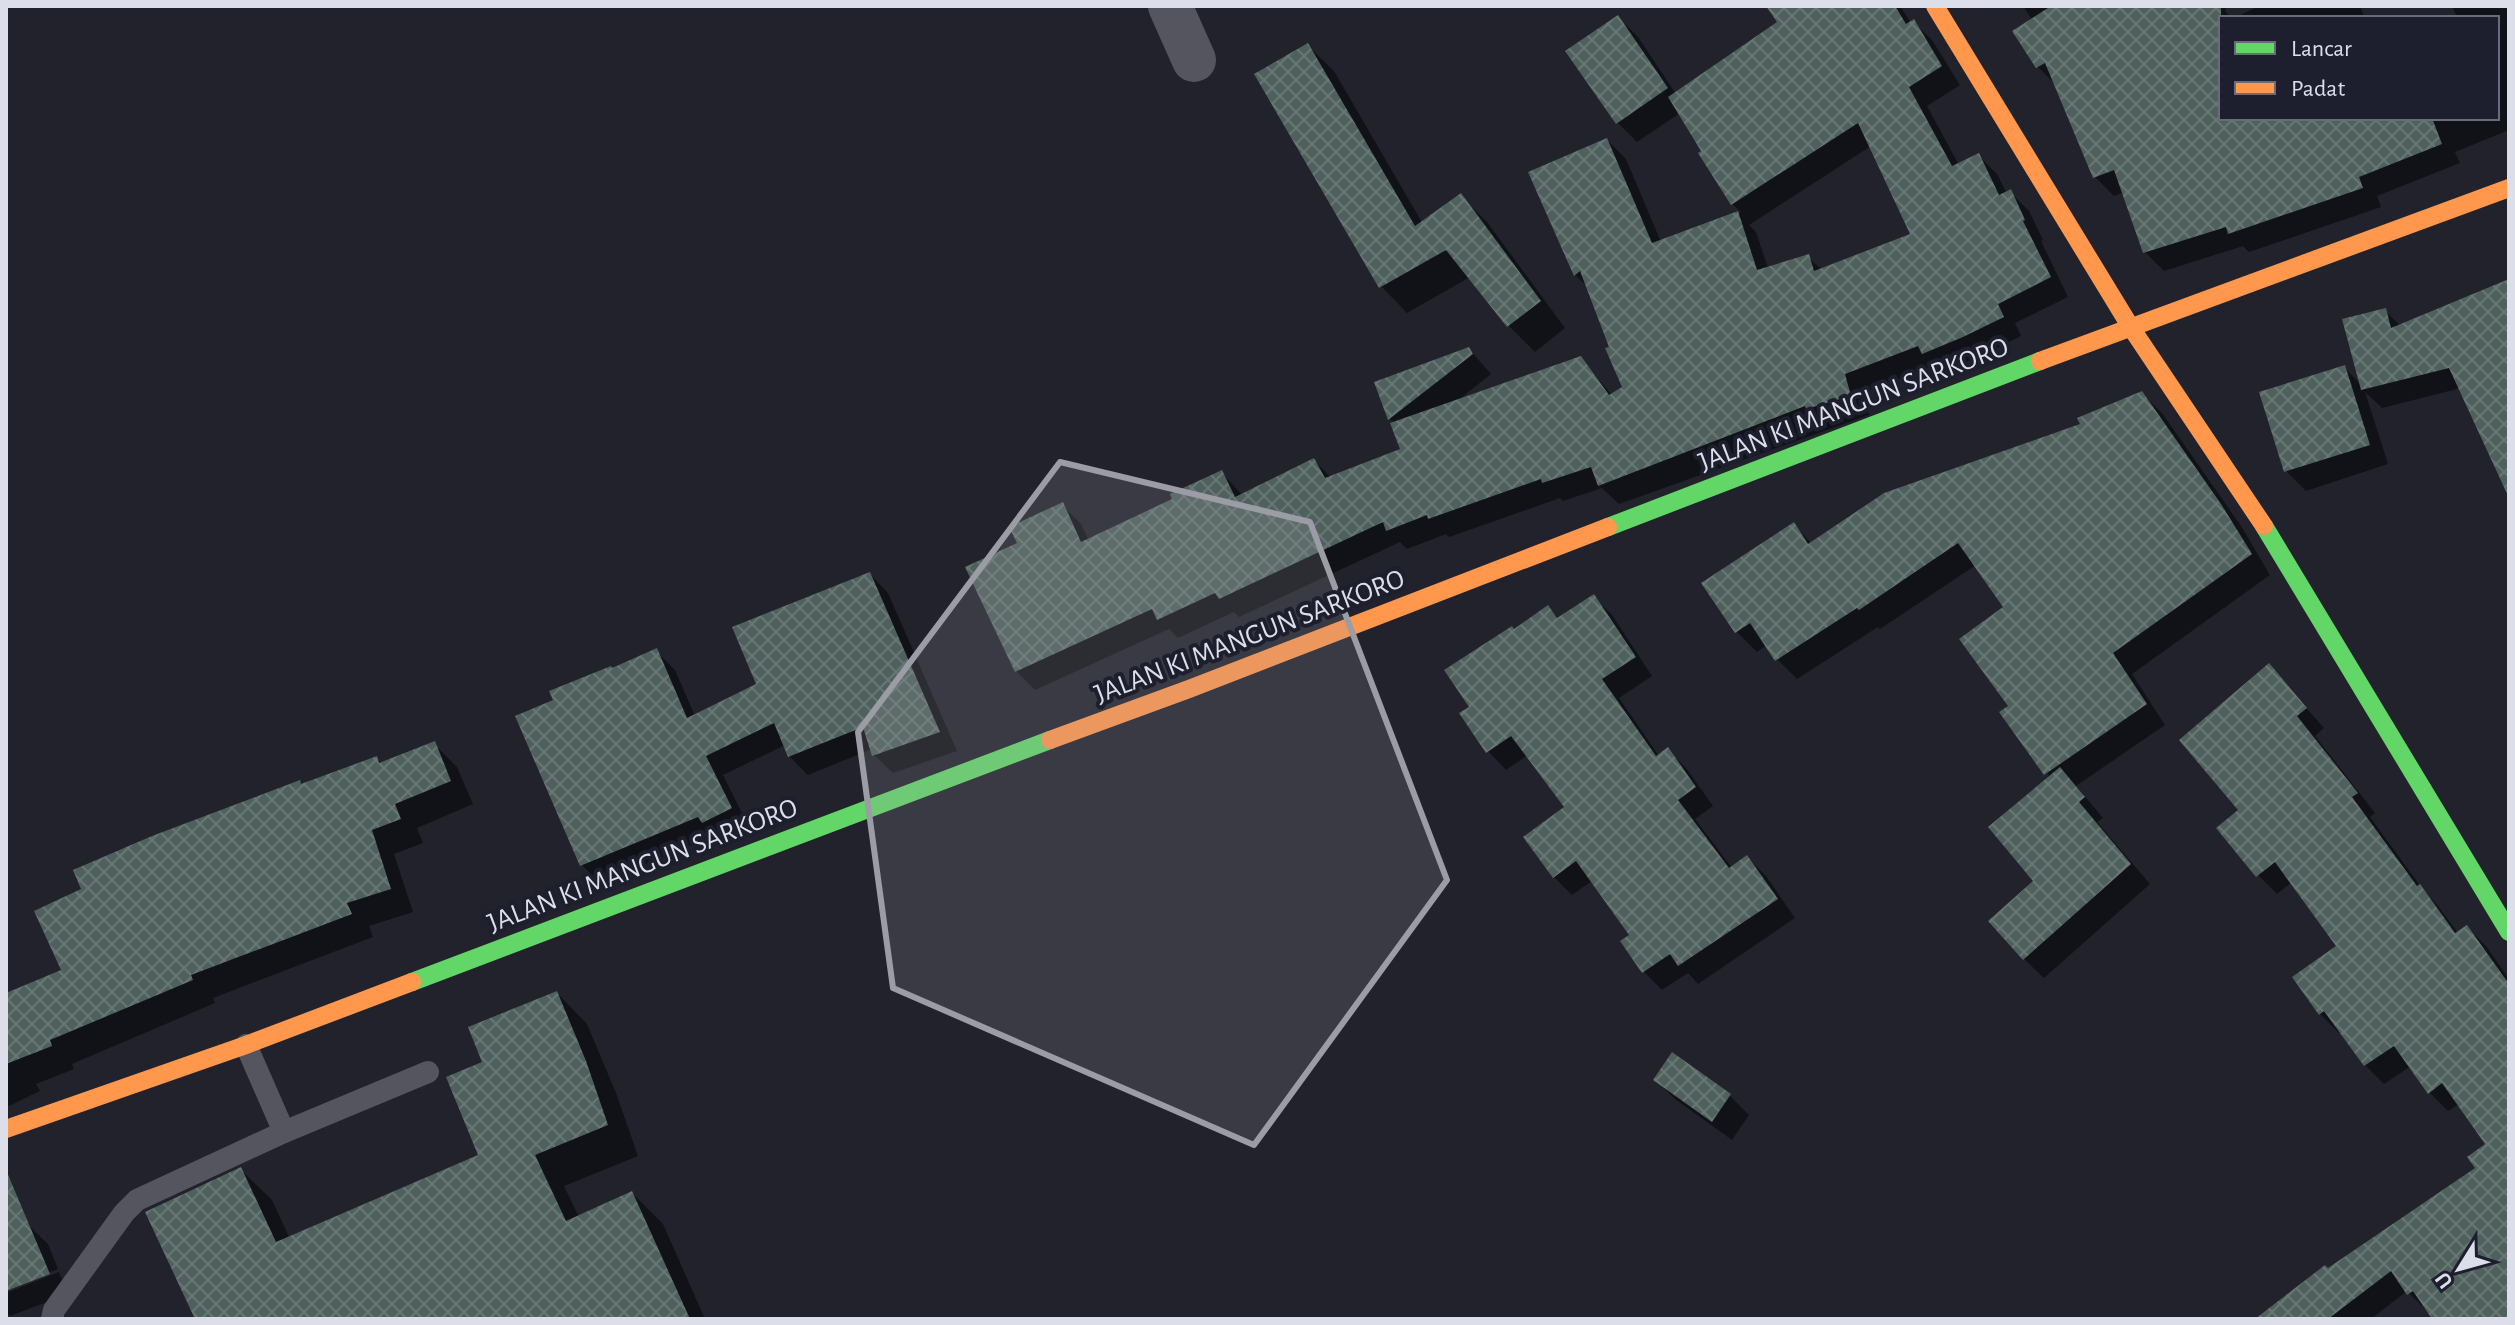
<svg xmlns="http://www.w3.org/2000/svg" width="2515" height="1325" font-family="'Alegreya Sans',sans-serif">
<defs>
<pattern id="building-cross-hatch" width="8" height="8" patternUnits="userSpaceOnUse" patternTransform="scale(2)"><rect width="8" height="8" fill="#4f615c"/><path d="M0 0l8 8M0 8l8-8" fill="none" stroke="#687773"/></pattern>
</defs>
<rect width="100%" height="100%" fill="#21222b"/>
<!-- shadow -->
<g fill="#0007" fill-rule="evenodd">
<path d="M1769,6H1900L1911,23L1913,22L1932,40L1960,85L1927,106L1959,165L1978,155L1997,174L2007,194L2010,192L2029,211L2043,240L2041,241L2068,297L2015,323L2021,336L1983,355L1942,372L1936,366L1862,393L1869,415L1619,504L1602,488L1563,501L1560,498L1449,537L1446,534L1407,549L1400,542L1239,617L1234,612L1178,638L1169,629L1035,690L1016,671L1019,544L1062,505L1081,524L1089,541L1174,500L1222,473L1243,496L1314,460L1331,478L1402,450L1395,423L1390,419L1377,383L1469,349L1491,374L1457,401L1581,359L1612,395L1625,388L1588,287L1575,275L1607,140L1626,159L1661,242L1741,212L1732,204L1680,113L1637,142L1617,122L1618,17L1638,37L1676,94L1780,22ZM1871,146L1913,235L1822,270L1808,257L1768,268L1756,232L1749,225Z"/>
<polygon points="2023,6 2228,6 2225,10 2230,18 2221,18 2221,118 2497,118 2497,18 2455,18 2457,17 2452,6 2509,6 2509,130 2455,152 2460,163 2377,196 2381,207 2249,252 2243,246 2164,271 2145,252 2124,192 2114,196 2095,177 2057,86 2038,67 2015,32 2033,21"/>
<polygon points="2259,6 2360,6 2365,18 2234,18"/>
<polygon points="1307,45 1334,71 1423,224 1461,196 1487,222 1565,328 1535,352 1509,326 1470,277 1407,313 1381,286"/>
<polygon points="2509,281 2509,493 2461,388 2382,408 2365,392 2388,464 2306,491 2286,471 2344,367 2361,385 2385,311 2401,326"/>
<polygon points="2141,393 2162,413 2241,526 2270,575 2132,674 2165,725 2076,786 2103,818 2097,822 2150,884 2044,978 2024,959 2050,778 2010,706 2006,608 1976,565 1880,629 1878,627 1797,679 1777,659 1767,645 1757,652 1737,632 1704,583 1794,525 1812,544 2082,425"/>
<polygon points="870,574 888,593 957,751 893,773 874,755 872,749 808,775 789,756 785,745 723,775 749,827 722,841 716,835 600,884 582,865 555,701 613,670 656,651 675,670 695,716 759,685"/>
<polygon points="1593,596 1612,615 1652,676 1619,698 1659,756 1668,750 1686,768 1713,806 1695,819 1732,868 1747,857 1766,876 1795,918 1698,984 1688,973 1662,990 1644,972 1623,941 1632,935 1592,881 1572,895 1554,877 1567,807 1528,755 1506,770 1488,751 1471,707 1514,631 1548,608 1559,619"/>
<polygon points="2269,666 2324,728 2315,736 2375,813 2370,817 2424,891 2438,906 2458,933 2467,927 2486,946 2509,979 2509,1319 2435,1319 2407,1291 2371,1319 2258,1319 2478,1168 2488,1144 2459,1104 2448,1111 2429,1092 2411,1066 2384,1084 2365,1065 2341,1031 2339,1033 2320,1014 2339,946 2292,882 2277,894 2258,875 2241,811"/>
<polygon points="434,744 457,767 473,804 417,828 423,843 394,854 413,912 369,926 373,937 213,998 215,1003 72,1064 74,1069 36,1084 40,1091 9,1106 6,1102 6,995 64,971 299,782 303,786 376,758 382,764"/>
<polygon points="557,993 587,1024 616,1093 638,1156 564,1186 579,1217 632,1193 663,1224 705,1319 197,1319 241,1170 272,1200 290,1239 481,1156 485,1063"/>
<polygon points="1673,1055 1730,1096 1749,1115 1732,1140 1675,1099 1655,1080"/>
<polygon points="28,1225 48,1244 58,1269 6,1289 6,1234"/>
<polygon points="59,1272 68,1294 10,1316 6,1312 6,1293"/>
</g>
<!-- building -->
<g fill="url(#building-cross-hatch)">
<polygon points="1766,6 1895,6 1906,24 1914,19 1942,66 1909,87 1952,166 1979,153 1999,195 2011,189 2025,220 2023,221 2051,277 1998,304 2004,317 1963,337 1922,354 1918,346 1845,374 1851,396 1806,409 1805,406 1598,486 1591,467 1542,483 1541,479 1428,519 1427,515 1386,531 1383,522 1219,599 1215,593 1157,620 1152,609 1015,672 965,567 1017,543 1009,527 1063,502 1081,542 1172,499 1170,494 1222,470 1235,497 1314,458 1325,478 1400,449 1390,423 1581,356 1609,395 1622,387 1605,348 1609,347 1580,271 1574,276 1528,172 1607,138 1652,243 1738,211 1757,270 1809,254 1814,271 1910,234 1858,123 1731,205 1698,153 1701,151 1668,97 1777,22"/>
<polygon points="2051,6 2221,6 2221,118 2432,118 2442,144 2359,177 2363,188 2228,234 2226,227 2143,253 2114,170 2093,178 2045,63 2036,68 2012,31"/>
<polygon points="1618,15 1668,88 1616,124 1565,51"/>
<polygon points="1308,43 1415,226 1461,193 1541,301 1507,327 1446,250 1379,288 1254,74"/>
<polygon points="2509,279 2509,498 2449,368 2361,390 2342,319 2386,308 2391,328"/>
<polygon points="1469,347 1473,354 1388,420 1374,382"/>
<polygon points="2345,365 2370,445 2284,472 2259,392"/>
<polygon points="2142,391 2221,504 2252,554 2113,653 2147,704 2044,775 1999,712 2008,706 1959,639 2003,607 1958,543 1859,610 1857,608 1775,661 1750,623 1735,633 1701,583 1794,522 1808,544 1884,493 2080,424 2077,418"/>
<polygon points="870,572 940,732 872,756 863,727 788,757 774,723 706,756 732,808 702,823 698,817 580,866 515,716 553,700 549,691 611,666 612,668 657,648 687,718 756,684 732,627"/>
<polygon points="1594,594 1636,657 1602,679 1656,756 1668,747 1696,787 1678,800 1729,868 1747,855 1778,899 1678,966 1670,954 1642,973 1620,941 1629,935 1576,861 1553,878 1523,837 1564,807 1511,736 1486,753 1459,713 1469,707 1444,670 1512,626 1514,629 1548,605 1557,618"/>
<polygon points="2269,663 2307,708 2297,716 2358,793 2352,797 2417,886 2420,884 2455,933 2467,925 2509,984 2509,1319 2432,1319 2413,1291 2407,1295 2391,1271 2328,1319 2255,1319 2325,1265 2328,1268 2475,1168 2467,1157 2485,1144 2442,1083 2428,1094 2394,1046 2364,1066 2324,1011 2319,1015 2292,977 2336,946 2275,862 2256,877 2216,828 2238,810 2179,740"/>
<polygon points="435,741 451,781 395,804 401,819 372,830 391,889 347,903 352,914 191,975 193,980 50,1040 52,1046 6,1064 6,993 61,970 34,911 81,889 73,870 152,836 300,780 301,784 377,756 379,763"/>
<polygon points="2060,767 2085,797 2079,802 2131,864 2023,960 1988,921 2033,881 1988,827"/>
<polygon points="557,991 586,1061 608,1125 535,1155 566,1221 632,1191 690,1319 195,1319 145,1212 241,1167 276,1242 478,1155 446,1077 482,1062 468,1027"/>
<polygon points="1672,1052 1731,1094 1712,1122 1653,1080"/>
<polygon points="6,1170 50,1274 6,1291"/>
</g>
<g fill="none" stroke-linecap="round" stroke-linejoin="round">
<!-- lane -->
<g stroke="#54555f" stroke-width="22">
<polyline points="246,1045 284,1132"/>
<polyline points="52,1319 54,1310 124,1213 137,1200 284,1132 428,1072"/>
</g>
<!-- street -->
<polyline stroke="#54555f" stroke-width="44" points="1170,6 1194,60"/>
<!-- fast -->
<g stroke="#63d668" stroke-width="18">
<polyline points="2264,526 2509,932"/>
<polyline points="1608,527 2040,361"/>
<polyline points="412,982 1050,740"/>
</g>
<!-- slow -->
<g stroke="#ff974d" stroke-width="18">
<polyline points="1935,6 2130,326 2264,526"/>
<polyline points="2040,361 2509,188"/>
<polyline points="1050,740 1189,689 1608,527"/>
<polyline points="6,1129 246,1045 412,982"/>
</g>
</g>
<!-- marked area -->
<path fill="#9b9ca6" fill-opacity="0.2" stroke="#9b9ca6" stroke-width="6" stroke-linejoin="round" d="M1060,462L1310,522L1447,880L1254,1145L893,988L858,732Z"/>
<g text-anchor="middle" stroke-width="8" stroke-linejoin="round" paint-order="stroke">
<!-- street labels -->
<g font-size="28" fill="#dcdee9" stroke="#1d1f2f">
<text transform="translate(1853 403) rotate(-21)" y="10">JALAN KI MANGUN SARKORO</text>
<text transform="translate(1249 635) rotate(-21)" y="10">JALAN KI MANGUN SARKORO</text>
<text transform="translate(642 864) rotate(-21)" y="10">JALAN KI MANGUN SARKORO</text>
</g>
</g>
<!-- border -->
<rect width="2515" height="1325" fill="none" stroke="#dcdee9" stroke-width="16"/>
<!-- legend -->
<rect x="2219" y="16" width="280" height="104" fill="#1d1f2f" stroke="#696b79" stroke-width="2"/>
<rect x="2235" y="42" width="40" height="12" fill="#63d668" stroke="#696b79" stroke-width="2"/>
<text x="2291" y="56" font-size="24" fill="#dcdee9">Lancar</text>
<rect x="2235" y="82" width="40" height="12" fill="#ff974d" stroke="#696b79" stroke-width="2"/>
<text x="2291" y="96" font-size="24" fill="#dcdee9">Padat</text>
<!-- north arrow -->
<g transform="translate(2459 1269) rotate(233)" stroke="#1d1f2f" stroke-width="6" paint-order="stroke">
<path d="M0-6L14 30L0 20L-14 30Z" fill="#dcdee9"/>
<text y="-12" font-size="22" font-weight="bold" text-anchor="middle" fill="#dcdee9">U</text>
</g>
</svg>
